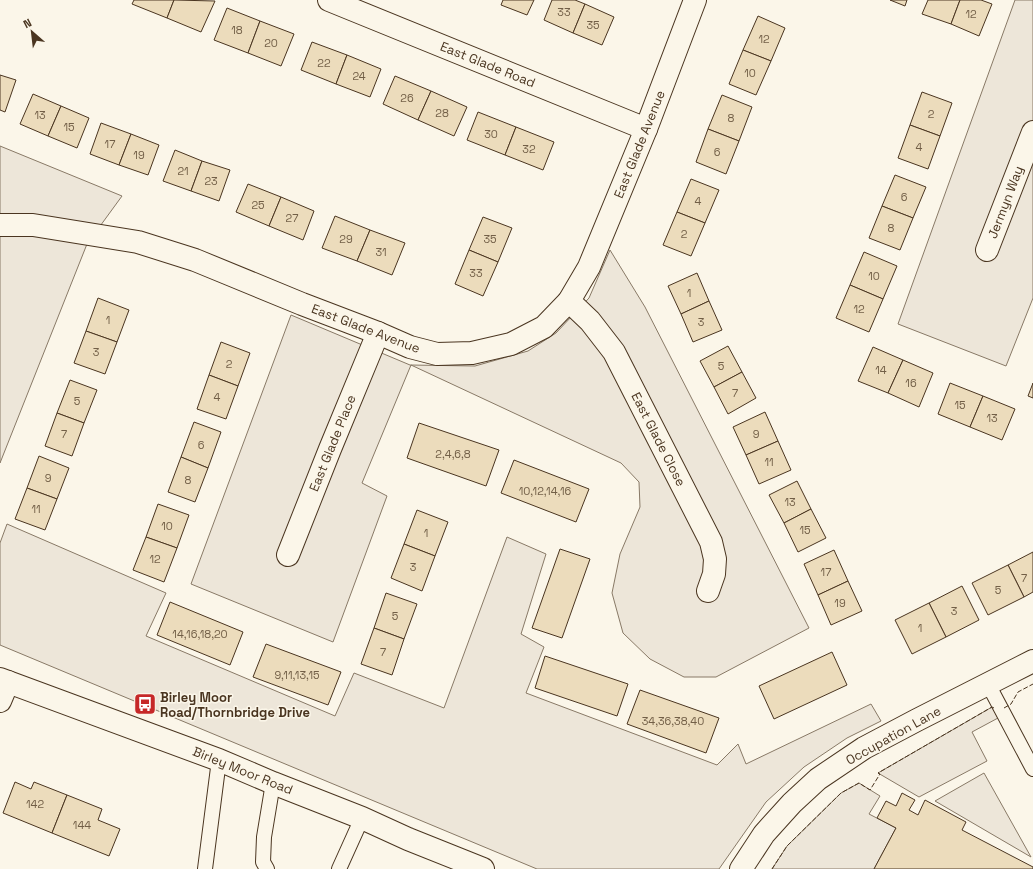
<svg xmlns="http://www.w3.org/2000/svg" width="1033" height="869" font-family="'Space Grotesk',sans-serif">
<rect width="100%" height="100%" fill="#fbf6e9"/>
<!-- green -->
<g fill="#ede6d9" stroke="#887966">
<polygon points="1015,0 1033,0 1033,298 1006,366 898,324"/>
<polygon points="0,146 122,196 87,244 0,463"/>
<polygon points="610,250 645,307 809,628 716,677 684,677 650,659 623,633 612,593 620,554 640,507 639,482 621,463 411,365 362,483 387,496 333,642 191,584 291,315 410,365 475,366 528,351 556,333 589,298"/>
<polygon points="7,524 166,593 146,636 335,716 354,673 444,708 507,537 546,554 521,634 544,647 526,693 717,765 738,744 746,764 871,704 881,721 847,738 804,767 766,802 719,869 537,869 0,645 0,543"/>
<polygon points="992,707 998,718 972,732 987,761 919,797 878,773"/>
<polygon points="984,773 1031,857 935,801"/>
<polygon points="859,783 880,796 869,814 896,828 874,869 772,869 787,846 841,793"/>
</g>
<!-- building -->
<g fill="#ecdcbc" stroke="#4a3520">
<polygon points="134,0 174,0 167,18 132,4"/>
<polygon points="174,0 215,1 201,32 167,18"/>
<polygon points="503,0 534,0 527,15 501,5"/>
<polygon points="552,0 575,0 585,4 573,33 544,20"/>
<polygon points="890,0 907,0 905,6"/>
<polygon points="928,0 960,0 951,24 922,14"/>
<polygon points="960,0 981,0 992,4 979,36 951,24"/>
<polygon points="585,4 614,17 602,45 573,33"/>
<polygon points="227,8 260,21 248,53 214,40"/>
<polygon points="758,16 785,28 771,61 743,50"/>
<polygon points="260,21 294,34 281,66 248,53"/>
<polygon points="312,42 347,55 336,84 301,70"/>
<polygon points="743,50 771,61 756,95 729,84"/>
<polygon points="347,55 381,69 370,97 336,84"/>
<polygon points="0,75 16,80 5,112 0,110"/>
<polygon points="395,76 431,91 418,120 383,104"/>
<polygon points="431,91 467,107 454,136 418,120"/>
<polygon points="922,92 952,103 940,136 910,125"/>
<polygon points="33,94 61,106 48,136 20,124"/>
<polygon points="722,95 752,107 739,141 708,129"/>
<polygon points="61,106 89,118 77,148 48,136"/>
<polygon points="478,112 516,127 505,155 467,140"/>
<polygon points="101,123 131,134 119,165 90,154"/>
<polygon points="910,125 940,136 928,169 898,158"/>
<polygon points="516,127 554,142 543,170 505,155"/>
<polygon points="708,129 739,141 726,174 696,162"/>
<polygon points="131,134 159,145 148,175 119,165"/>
<polygon points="175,150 202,161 191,191 163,181"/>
<polygon points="202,161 230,170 219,201 191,191"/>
<polygon points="895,175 926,187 913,218 882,206"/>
<polygon points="691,179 719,190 705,223 677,212"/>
<polygon points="248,184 281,197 269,226 236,212"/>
<polygon points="281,197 314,211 303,240 269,226"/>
<polygon points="882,206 913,218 900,250 869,238"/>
<polygon points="677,212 705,223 691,256 663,245"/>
<polygon points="335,216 370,230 357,261 322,248"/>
<polygon points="483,217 512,228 498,262 469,250"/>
<polygon points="370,230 405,243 392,275 357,261"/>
<polygon points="469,250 498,262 483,296 455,284"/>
<polygon points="864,252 897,266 883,299 850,285"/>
<polygon points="697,273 709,301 681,314 668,286"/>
<polygon points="850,285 883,299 869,332 836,318"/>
<polygon points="98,298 129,310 117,342 86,331"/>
<polygon points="709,301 722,330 693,342 681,314"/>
<polygon points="86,331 117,342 105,374 74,363"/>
<polygon points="221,342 250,353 238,386 209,375"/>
<polygon points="728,346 742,372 714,387 700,361"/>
<polygon points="873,347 903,360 888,393 858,381"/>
<polygon points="903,360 933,373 919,407 888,393"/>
<polygon points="742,372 756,398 728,414 714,387"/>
<polygon points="209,375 238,386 226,419 197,409"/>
<polygon points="70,380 97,390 84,423 57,413"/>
<polygon points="950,383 983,396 970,427 938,414"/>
<polygon points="1033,383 1033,398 1028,396"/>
<polygon points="983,396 1015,409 1002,440 970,427"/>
<polygon points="765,412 778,441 746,455 733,427"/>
<polygon points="57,413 84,423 72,456 45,446"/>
<polygon points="194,422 221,432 208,468 181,457"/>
<polygon points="419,423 499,450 486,486 407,458"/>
<polygon points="778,441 791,470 759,484 746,455"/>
<polygon points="39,456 69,468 57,499 27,488"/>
<polygon points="181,457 208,468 195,502 168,492"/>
<polygon points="514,460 589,489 576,522 501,493"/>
<polygon points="797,481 811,509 784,523 769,495"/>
<polygon points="27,488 57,499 45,530 15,519"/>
<polygon points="158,504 189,515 177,548 146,537"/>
<polygon points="811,509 826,538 798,552 784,523"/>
<polygon points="417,510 448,522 435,556 404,544"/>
<polygon points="146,537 177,548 164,582 133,570"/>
<polygon points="404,544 435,556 422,591 391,578"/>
<polygon points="560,549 590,559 562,638 532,628"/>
<polygon points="834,550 848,581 818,595 804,564"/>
<polygon points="1033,552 1033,592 1024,597 1008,565"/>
<polygon points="1008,565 1024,597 988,615 972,583"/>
<polygon points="848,581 862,611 831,625 818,595"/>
<polygon points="962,586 979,620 946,637 929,603"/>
<polygon points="386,593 417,604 404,639 374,628"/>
<polygon points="170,602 243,632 230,665 157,635"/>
<polygon points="929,603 946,637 912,654 895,620"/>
<polygon points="374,628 404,639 392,675 361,664"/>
<polygon points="266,644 341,672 328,705 253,677"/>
<polygon points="832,652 847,685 774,719 759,686"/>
<polygon points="545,656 628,684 617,716 535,688"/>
<polygon points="640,690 719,718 706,753 627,724"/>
<polygon points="15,782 31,789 34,782 67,795 52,833 3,813"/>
<polygon points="902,793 915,800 909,810 918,815 925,800 966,822 962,830 1033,867 1033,869 874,869 896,828 877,818 886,801 896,806"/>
<polygon points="67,795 102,809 98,820 120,829 109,856 52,833"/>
</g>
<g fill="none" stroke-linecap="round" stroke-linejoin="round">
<!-- service casing -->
<g stroke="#4a3520" stroke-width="16">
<g id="service">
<polyline points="988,684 1033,769"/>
<polyline points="205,869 219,760"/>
<polyline points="267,869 263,862 264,837 273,783"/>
<polyline points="339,869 362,818"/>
</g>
</g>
<!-- minor casing -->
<g stroke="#4a3520" stroke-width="24">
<g id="minor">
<polyline points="329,0 646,129"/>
<polyline points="0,225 33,225 138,242 195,260 302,304 378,333 410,347 437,354 472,353 511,344 544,327 569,301 589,267 646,129 695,0"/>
<polyline points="987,250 1033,132"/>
<polyline points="569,301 590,321 614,352 711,542 715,559 714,574 708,591"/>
<polyline points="288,555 330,449 378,333"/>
<polyline points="0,701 8,682"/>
</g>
</g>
<!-- tertiary casing -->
<g stroke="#4a3520" stroke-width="24">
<polyline id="tertiary" points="741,869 764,834 792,803 818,779 864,748 917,720 1033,661"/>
</g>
<!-- primary casing -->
<g stroke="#4a3520" stroke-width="24">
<polyline id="primary" points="0,679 219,760 273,783 362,818 408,839 483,869"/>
</g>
<!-- service -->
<use href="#service" stroke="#fbf6e9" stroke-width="14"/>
<!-- minor -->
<use href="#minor" stroke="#fbf6e9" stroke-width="22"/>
<!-- tertiary -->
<use href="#tertiary" stroke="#fbf6e9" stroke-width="22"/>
<!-- primary -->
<use href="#primary" stroke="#fbf6e9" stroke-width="22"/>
<!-- fence -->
<g stroke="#4a3520" stroke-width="1" stroke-dasharray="5 2" stroke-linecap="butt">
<polyline points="1004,708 1011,704 1018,692 1033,684"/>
<polyline points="772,869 787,846 841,793 859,783 870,790 880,774 878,773 992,707 994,708"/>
</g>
</g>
<!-- icons -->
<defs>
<g id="bus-square" transform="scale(1.15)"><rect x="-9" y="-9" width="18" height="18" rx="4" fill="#c62828" stroke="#fbf6e9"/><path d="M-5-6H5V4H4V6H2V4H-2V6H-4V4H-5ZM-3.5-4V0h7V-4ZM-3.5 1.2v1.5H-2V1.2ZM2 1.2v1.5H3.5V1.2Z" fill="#fff"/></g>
</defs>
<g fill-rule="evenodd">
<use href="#bus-square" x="145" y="704"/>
</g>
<g text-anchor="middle" stroke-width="3" stroke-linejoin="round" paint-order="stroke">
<!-- number labels -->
<g font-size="11" fill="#725f47">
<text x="564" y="16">33</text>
<text x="971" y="18">12</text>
<text x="593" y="29">35</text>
<text x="237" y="34">18</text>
<text x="764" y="43">12</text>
<text x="271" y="47">20</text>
<text x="324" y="67">22</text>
<text x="750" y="77">10</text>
<text x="359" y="80">24</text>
<text x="407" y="102">26</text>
<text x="442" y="117">28</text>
<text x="931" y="118">2</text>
<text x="40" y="119">13</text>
<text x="731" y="122">8</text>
<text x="69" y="131">15</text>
<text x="491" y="138">30</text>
<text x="110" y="148">17</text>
<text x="919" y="151">4</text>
<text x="529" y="153">32</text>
<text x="717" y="156">6</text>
<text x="139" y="159">19</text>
<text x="183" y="175">21</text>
<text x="211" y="185">23</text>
<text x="904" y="201">6</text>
<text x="698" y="205">4</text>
<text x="258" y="209">25</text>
<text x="292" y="222">27</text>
<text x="891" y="232">8</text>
<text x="684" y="238">2</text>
<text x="346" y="243">29</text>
<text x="490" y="243">35</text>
<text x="381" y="256">31</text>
<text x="476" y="277">33</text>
<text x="874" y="280">10</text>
<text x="689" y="297">1</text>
<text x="859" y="313">12</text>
<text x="108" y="324">1</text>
<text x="701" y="326">3</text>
<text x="96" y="356">3</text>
<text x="229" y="368">2</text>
<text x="721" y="370">5</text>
<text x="881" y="374">14</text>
<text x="911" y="387">16</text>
<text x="735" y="397">7</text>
<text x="217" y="401">4</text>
<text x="77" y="405">5</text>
<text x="960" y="409">15</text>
<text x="992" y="422">13</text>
<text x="64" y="438">7</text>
<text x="756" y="438">9</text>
<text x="201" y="449">6</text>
<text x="453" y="458">2,4,6,8</text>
<text x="769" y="466">11</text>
<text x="48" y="482">9</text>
<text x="188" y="484">8</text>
<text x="545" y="495">10,12,14,16</text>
<text x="790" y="506">13</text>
<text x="36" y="513">11</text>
<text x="167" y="530">10</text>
<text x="805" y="534">15</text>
<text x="426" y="537">1</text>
<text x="155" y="563">12</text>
<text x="413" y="571">3</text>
<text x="826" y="576">17</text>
<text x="1024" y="582">7</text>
<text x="998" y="594">5</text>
<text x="840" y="607">19</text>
<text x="954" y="615">3</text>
<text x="395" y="620">5</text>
<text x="920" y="632">1</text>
<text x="200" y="638">14,16,18,20</text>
<text x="383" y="656">7</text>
<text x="297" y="679">9,11,13,15</text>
<text x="673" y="725">34,36,38,40</text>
<text x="35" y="808">142</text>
<text x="82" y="829">144</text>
</g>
<!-- street labels -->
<g font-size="13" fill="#4a3520" stroke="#fbf6e9">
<text transform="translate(488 64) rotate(22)" y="5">East Glade Road</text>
<text transform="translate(639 144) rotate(-68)" y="5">East Glade Avenue</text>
<text transform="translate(1005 202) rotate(-69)" y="5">Jermyn Way</text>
<text transform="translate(366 328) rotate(21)" y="5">East Glade Avenue</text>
<text transform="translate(659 439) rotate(63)" y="5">East Glade Close</text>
<text transform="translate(332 443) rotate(-68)" y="5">East Glade Place</text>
<text transform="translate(893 735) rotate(-29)" y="5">Occupation Lane</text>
<text transform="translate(243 770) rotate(22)" y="5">Birley Moor Road</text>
</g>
<!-- poi labels -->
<g font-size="13" font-weight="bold" fill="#4a3520" stroke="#fbf6e9" text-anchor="start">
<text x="160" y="702">Birley Moor<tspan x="160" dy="15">Road/Thornbridge Drive</tspan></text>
</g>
</g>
<!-- north arrow -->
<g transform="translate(32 32) rotate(332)" stroke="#fbf6e9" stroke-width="3" paint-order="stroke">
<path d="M0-3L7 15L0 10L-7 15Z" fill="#4a3520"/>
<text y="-6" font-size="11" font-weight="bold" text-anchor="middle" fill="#4a3520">N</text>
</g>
</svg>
